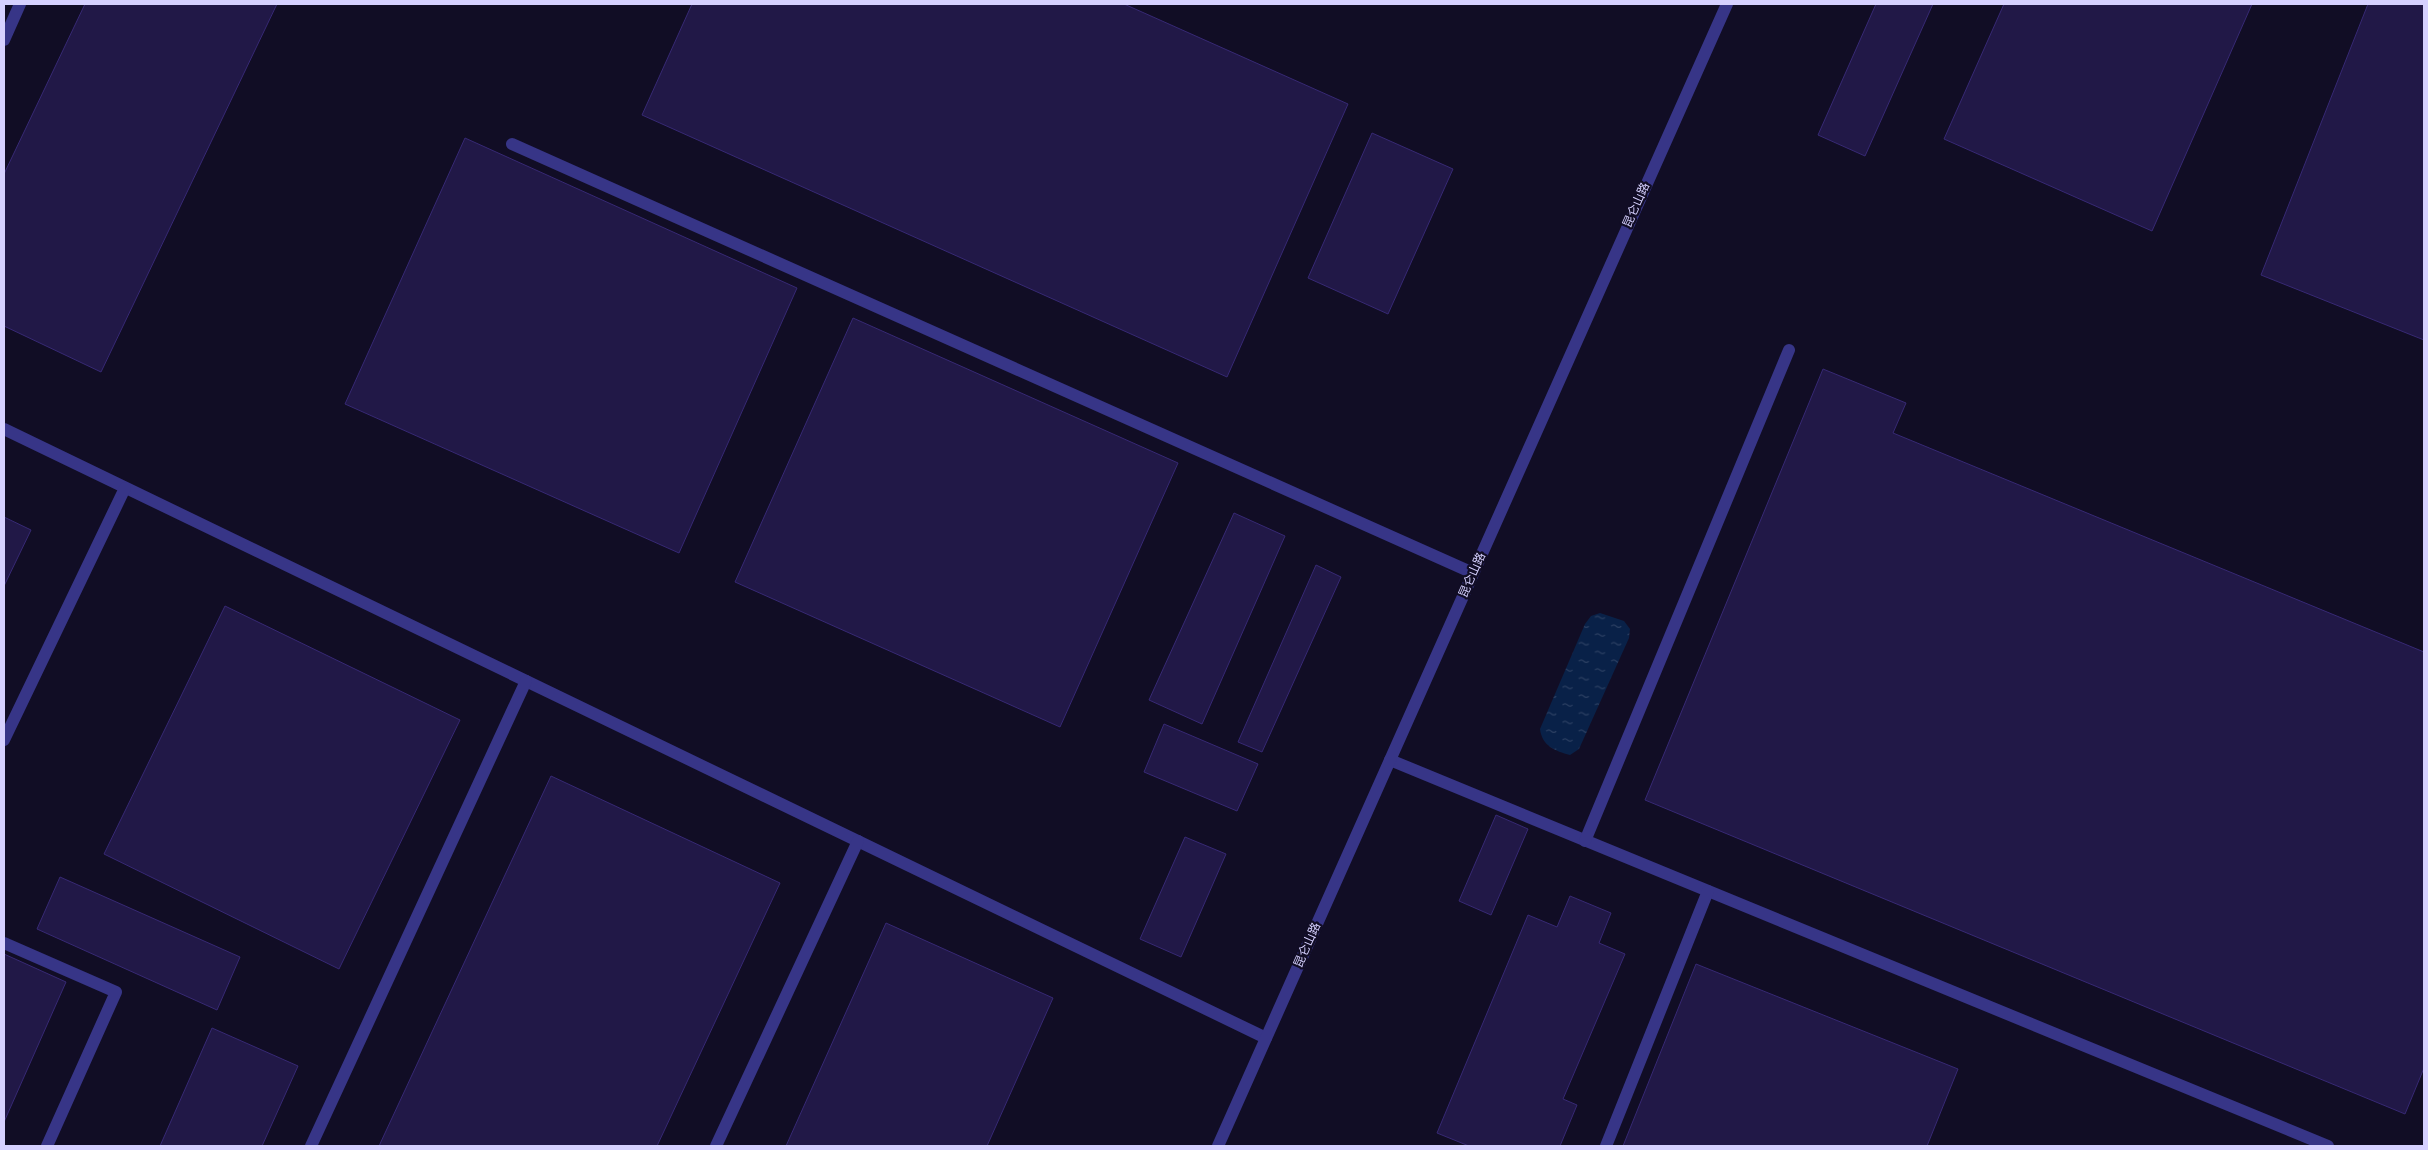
<svg xmlns="http://www.w3.org/2000/svg" width="2428" height="1150" font-family="Ubuntu,'Noto Sans SC',sans-serif">
<defs>
<pattern id="water-ripples" width="26" height="14" patternUnits="userSpaceOnUse" patternTransform="scale(1.25)"><rect width="26" height="14" fill="#092148"/><path d="M2 4q2-2 4 0t4 0M15 11q2-2 4 0t4 0" fill="none" stroke="#2c4063"/></pattern>
</defs>
<rect width="100%" height="100%" fill="#110d25"/>
<!-- water -->
<path fill="url(#water-ripples)" d="M1600,613L1624,621L1630,629L1629,638L1579,749L1570,755C1555,751 1542,746 1540,729L1585,624L1591,616Z"/>
<!-- building -->
<g fill="#211847" stroke="#372974">
<polygon points="85,4 277,4 101,372 4,326 4,174"/>
<polygon points="692,4 1124,4 1348,104 1227,377 642,115"/>
<polygon points="1876,4 1933,4 1865,156 1818,135"/>
<polygon points="2004,4 2252,4 2152,231 1944,139"/>
<polygon points="2368,4 2424,4 2424,340 2261,275"/>
<polygon points="1372,133 1453,169 1388,314 1308,278"/>
<polygon points="465,138 797,288 679,553 345,404"/>
<polygon points="853,318 1178,463 1060,727 735,582"/>
<polygon points="1823,369 1906,403 1893,433 2424,652 2424,1068 2405,1114 1645,800"/>
<polygon points="1234,513 1285,536 1202,724 1149,700"/>
<polygon points="4,517 31,530 4,586"/>
<polygon points="1316,565 1341,577 1262,752 1238,742"/>
<polygon points="225,606 460,720 339,969 104,854"/>
<polygon points="1164,724 1258,764 1237,811 1144,772"/>
<polygon points="551,776 780,883 657,1146 379,1146"/>
<polygon points="1496,815 1528,829 1491,915 1459,901"/>
<polygon points="1185,837 1226,854 1181,957 1140,939"/>
<polygon points="60,877 240,957 217,1010 37,929"/>
<polygon points="1570,896 1611,913 1599,943 1625,954 1563,1099 1577,1105 1560,1146 1469,1146 1437,1133 1528,915 1557,927"/>
<polygon points="886,923 1053,998 987,1146 786,1146"/>
<polygon points="4,954 66,982 4,1122"/>
<polygon points="1696,964 1958,1069 1927,1146 1623,1146"/>
<polygon points="212,1028 298,1066 262,1146 160,1146"/>
</g>
<g fill="none" stroke-linecap="round" stroke-linejoin="round">
<!-- minor -->
<g stroke="#373587" stroke-width="12">
<polyline points="4,40 20,4"/>
<polyline points="512,144 1473,573"/>
<polyline points="4,429 1266,1038"/>
<polyline points="4,740 125,488"/>
<polyline points="1390,760 2328,1146"/>
<polyline points="1585,841 1789,350"/>
<polyline points="4,943 116,992 47,1146"/>
<polyline points="311,1146 526,681"/>
<polyline points="716,1146 858,841"/>
<polyline points="1218,1146 1727,4"/>
<polyline points="1606,1146 1708,891"/>
</g>
</g>
<g text-anchor="middle" stroke-width="4.5" stroke-linejoin="round" paint-order="stroke">
<!-- street labels -->
<g font-size="12" fill="#d6d1ff" stroke="#110d25">
<text transform="translate(1636 205) rotate(-66)" y="4">昆仑山路</text>
<text transform="translate(1472 575) rotate(-66)" y="4">昆仑山路</text>
<text transform="translate(1307 945) rotate(-66)" y="4">昆仑山路</text>
</g>
</g>
<!-- border -->
<rect width="2428" height="1150" fill="none" stroke="#d6d1ff" stroke-width="10"/>
</svg>
